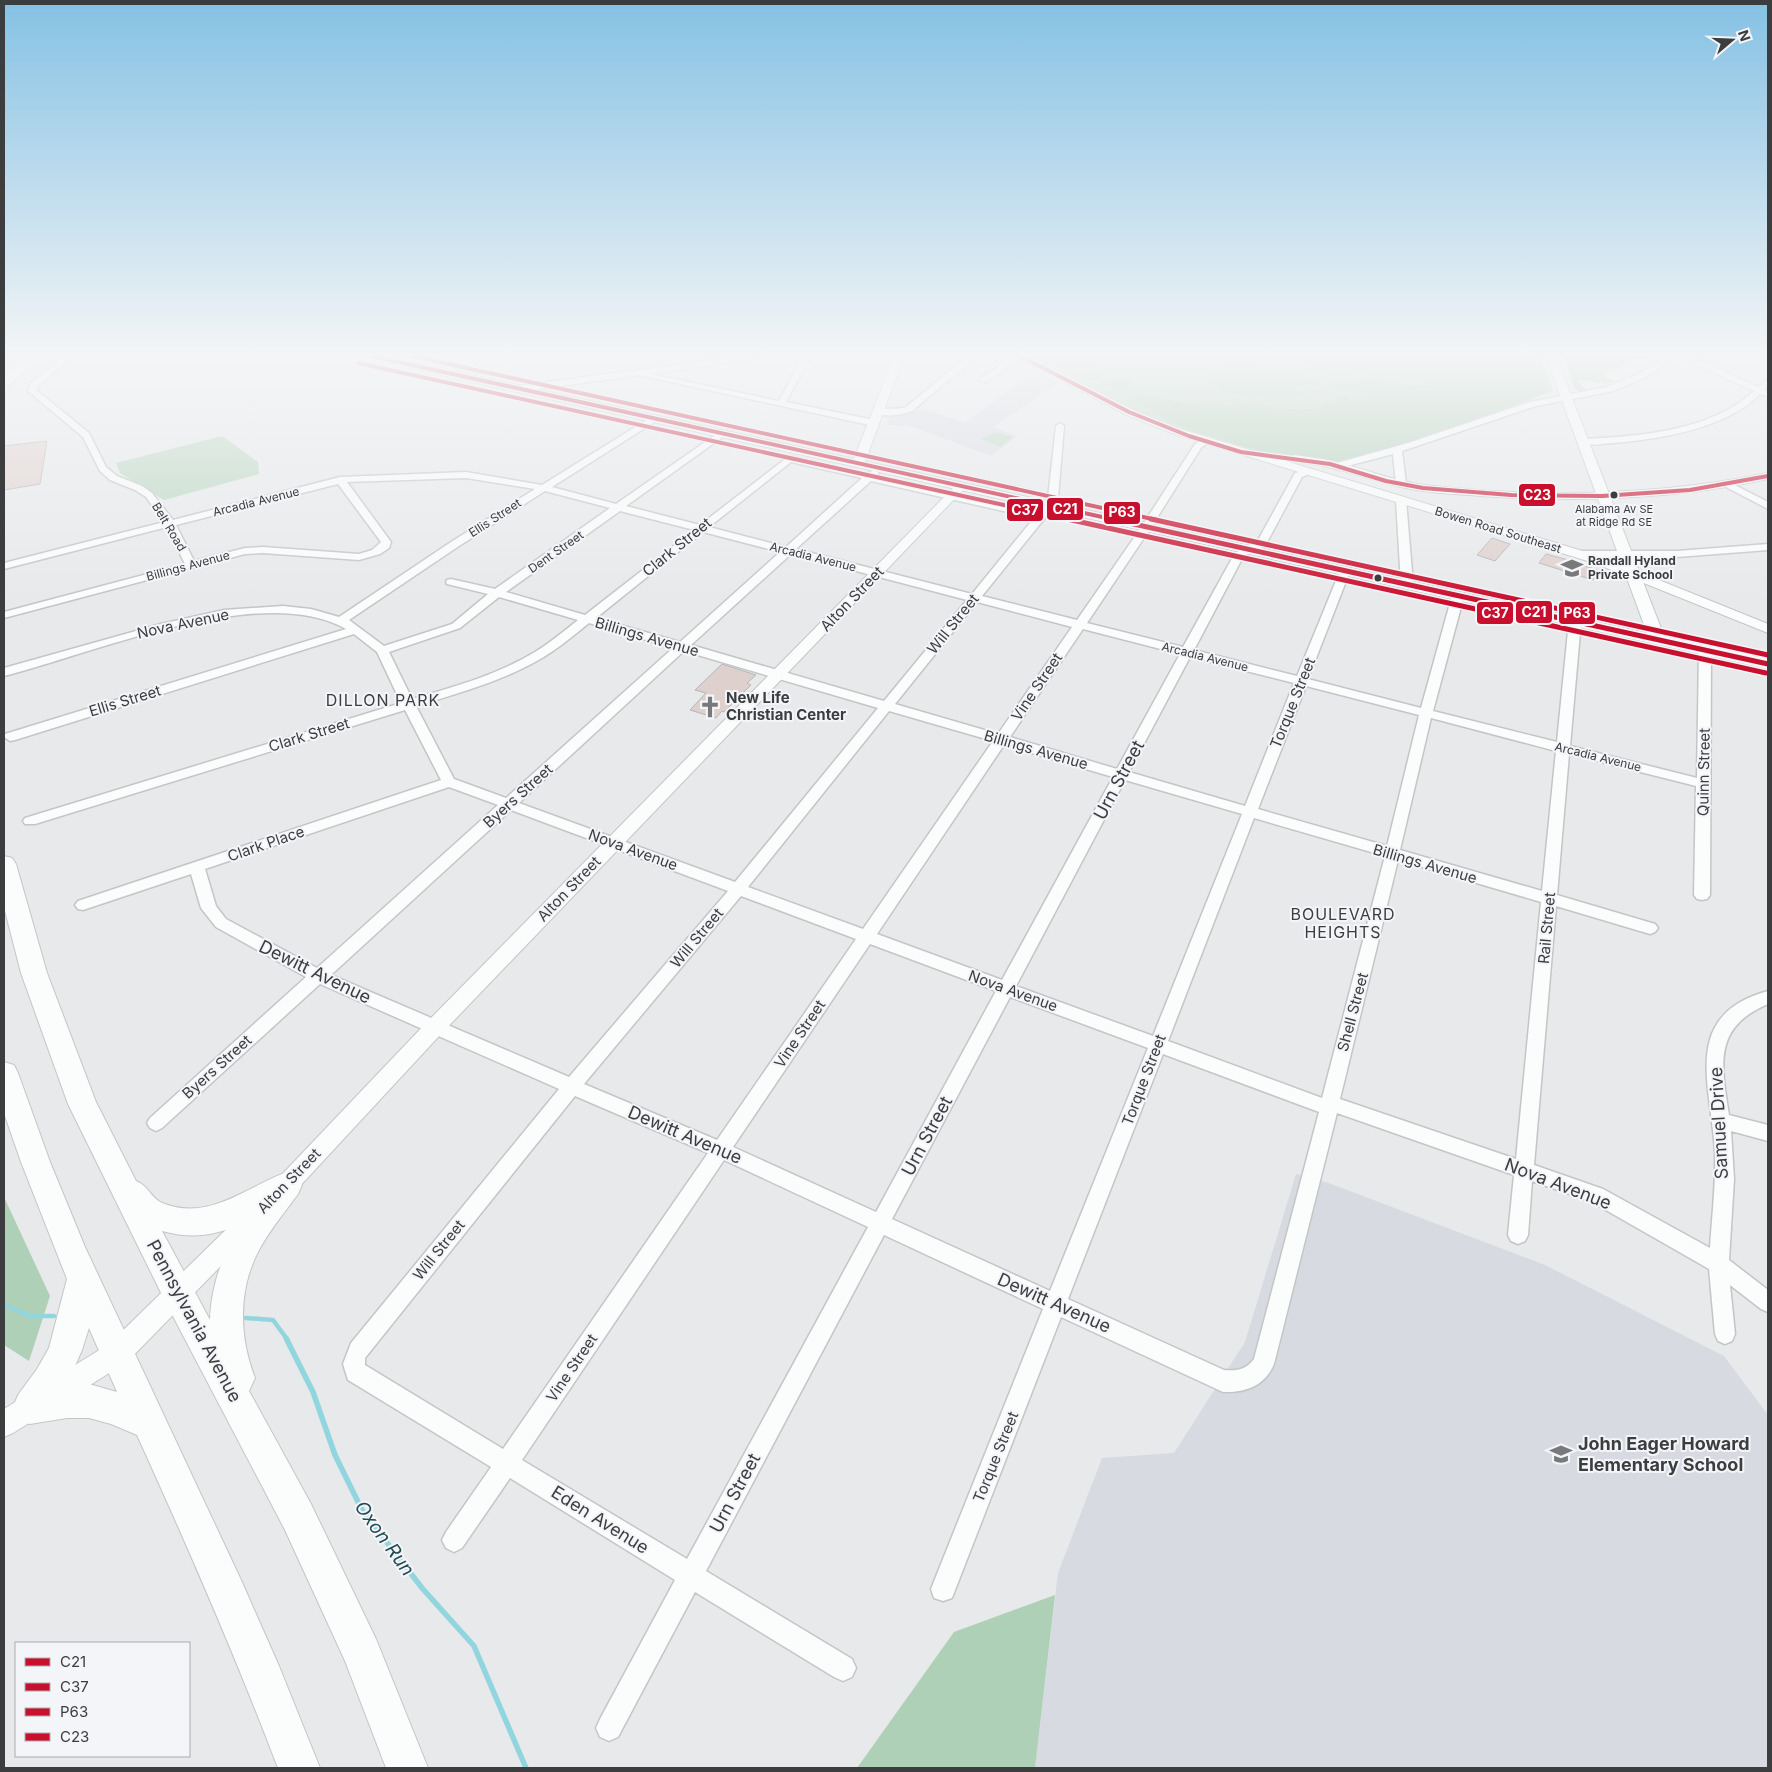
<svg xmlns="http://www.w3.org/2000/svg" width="1772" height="1772" font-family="Inter,sans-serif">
<rect width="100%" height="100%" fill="#e7e9eb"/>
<!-- built -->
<g fill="#d7dae1">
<polygon points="1041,374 1058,383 993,427 1017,436 991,456 910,426 887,425 890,417 908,415 921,409 965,422 1025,379"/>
<polygon points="1296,1174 1326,1182 1545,1265 1724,1356 1768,1415 1768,1768 1035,1768 1058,1573 1102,1458 1174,1453 1245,1342"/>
</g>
<!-- green -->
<g fill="#bad6c1">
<polygon points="1025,354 1540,354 1553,391 1420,439 1335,460 1262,452 1169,425 1125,407"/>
<polygon points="997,432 1013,437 1000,447 981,439"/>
<polygon points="222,436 258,462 259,474 164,500 120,473 116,463"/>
</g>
<!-- forest -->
<g fill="#aed0b6">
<polygon points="1029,354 1126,354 1117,359 1096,362 1094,364 1096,367 1108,367 1113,370 1102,374 1105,377 1091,380 1082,379"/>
<path d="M1297,354H1538L1548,389L1545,393L1531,399L1486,416L1392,447L1338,461L1260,451L1244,447L1182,427L1167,421L1147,407L1131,402L1134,399L1130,394C1156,396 1181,404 1207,406C1223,408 1240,404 1257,406C1285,408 1319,418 1341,395L1356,400L1367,396L1366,393L1356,390H1338L1319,377L1345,383L1370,377L1390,383L1432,386C1425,382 1421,378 1414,376L1318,369L1314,367L1315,364L1300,361Z"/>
<path d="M1562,354H1658C1651,360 1647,356 1639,358C1627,361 1617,371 1604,373L1605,377L1615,381C1601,388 1591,377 1577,381L1586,390L1580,392L1574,388L1571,375Z"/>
<path d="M1223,363C1258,363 1294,365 1323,386C1312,387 1306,381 1294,388L1311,395C1305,398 1301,397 1295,397C1270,399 1248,397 1224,391L1221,387L1213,384L1211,380L1219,379V377L1211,378L1206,377L1210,373H1222L1214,368Z"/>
<polygon points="1115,378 1128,379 1134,383 1121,388 1101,385 1099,383"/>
<polygon points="4,1197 50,1296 29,1361 4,1345"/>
<polygon points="1055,1595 1035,1768 857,1768 954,1632"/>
</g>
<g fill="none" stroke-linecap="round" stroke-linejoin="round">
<!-- stream-far1 -->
<g stroke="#91d5df" stroke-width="4.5">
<polyline points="4,1305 31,1316 54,1316"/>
<polyline points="246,1318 273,1320 287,1339"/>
</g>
<!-- stream -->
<polyline stroke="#91d5df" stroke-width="5.5" points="286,1338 313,1392 335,1455 362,1510 422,1588 474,1646 526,1768"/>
</g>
<!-- building -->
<g fill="#ded1cd" stroke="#b6b6b7">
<polygon points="47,441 40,484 4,490 4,446"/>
<polygon points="1492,538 1510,544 1495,561 1477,555"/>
<polygon points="1546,554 1583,564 1582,565 1600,571 1593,580 1539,563"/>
<polygon points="722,664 756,675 747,683 751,685 724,712 722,711 716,718 690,710 706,693 695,690"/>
</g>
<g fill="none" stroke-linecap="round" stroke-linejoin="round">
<!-- minor casing -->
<g stroke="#c4c5c7" stroke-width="3">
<g id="minor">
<path d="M67,354H76L38,386L36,390L89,433L106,467L117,476L142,486L152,493L173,520L340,477L466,472L542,485L653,416L656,417V421L552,487L616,504L721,431L726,434L724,436L626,506L700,525L789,456L867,474L874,470L879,473L876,476L1038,512L1048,498L1056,426L1060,423L1064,426L1058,498L1053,508L982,596L1077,620L1138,532L1195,444L1205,438L1210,441L1201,448L1148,532L1087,623L1183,647L1235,553L1257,542L1295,473L1309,469L1314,472L1302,477L1265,546L1244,555L1194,650L1297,676L1340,571L1345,568L1349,569L1350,571L1308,679L1421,708L1452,596L1454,594H1462L1464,596L1433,711L1557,742L1569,621L1575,618L1579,619L1581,621L1570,746L1697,778L1699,650L1701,647H1709L1711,650L1710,895L1707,899L1702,900L1697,899L1694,895L1696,786L1569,754L1557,895L1655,924L1658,928L1655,932L1650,934L1556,906L1534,1165L1603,1189L1710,1248C1712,1216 1716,1184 1715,1153C1712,1087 1679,1015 1768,991V1004C1713,1027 1721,1065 1729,1115L1768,1125V1141L1731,1131L1734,1179L1729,1260L1768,1290V1312L1761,1309L1730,1285L1735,1334L1732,1341L1725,1344L1718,1341L1715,1334L1709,1269L1590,1201L1532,1181L1528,1235L1525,1241L1518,1244L1511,1241L1508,1235L1514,1175L1337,1113L1274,1364C1265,1386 1245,1393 1223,1392L1061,1317L952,1598L943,1601L934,1598L931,1589L1043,1309L884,1235L706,1571L852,1659L856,1668L852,1677L843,1681L834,1677L695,1592L618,1737L609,1741L600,1737L596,1728L600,1719L675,1580L510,1478L462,1548L454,1552L446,1548L442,1540L446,1532L491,1467L348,1380L343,1364L351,1343L559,1089L320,984L162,1128L156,1131L150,1128L147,1123L150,1118L306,977L216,927L201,908L191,874L83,910L78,909L75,905L78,901L441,780L405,710L35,824H25L23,821L25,818L401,703L377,652L354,634L15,740L10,741L4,737L5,734L346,629C263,581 92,654 4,676V668L161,624L224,610L283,606L311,609L339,617L451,542L535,489L466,478L347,482L391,542L389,548L380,554L359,560L263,553L245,554L4,618V612L185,564L167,527L4,569V563L164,522L146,497L135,490L110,480L100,471L83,437L28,391L31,383ZM791,462L862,478L786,547L709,527ZM871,481L1034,518L972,594L796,549ZM338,484L381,542L372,550L359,554L263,547L245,548L194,561L176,525ZM545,491L610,508L495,589L451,579L447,580L446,582L447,584L488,594L452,624L384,646L349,620L459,546ZM620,511L694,530L585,615L506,592ZM703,532L780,552L680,642L596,618ZM791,554L967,600L884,701L691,645ZM499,597L578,620C564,631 550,643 535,652C497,675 454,687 412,699L389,652L460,628ZM977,602L1072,627L998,734L895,704ZM589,623L673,648L506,798L454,779L416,706C459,693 503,681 542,658C559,648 574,635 589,623ZM1083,629L1180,654L1117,769L1010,737ZM684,651L878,708L735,882L519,803ZM1190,657L1294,683L1245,806L1129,772ZM1306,686L1419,715L1387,846L1258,809ZM889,711L993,741L863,929L748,887ZM1431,718L1556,751L1542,891L1400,850ZM1004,745L1113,777L1002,980L877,934ZM1125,780L1242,814L1153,1036L1016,986ZM449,787L498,805L317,968L226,919L216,906L205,869ZM511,810L728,891L569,1077L331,975ZM1254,818L1385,856L1322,1098L1168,1041ZM1398,860L1541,902L1516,1159L1340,1099ZM741,896L856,939L717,1140L584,1084ZM870,944L996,991L876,1212L733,1147ZM1010,997L1148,1048L1050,1291L892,1219ZM1163,1054L1319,1112L1254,1359C1246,1370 1237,1371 1224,1370L1068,1299ZM575,1096L708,1153L503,1449L365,1365V1358ZM724,1160L868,1227L687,1559L522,1460Z"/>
<polygon points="417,354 443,354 394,364 390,362 404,356"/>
<polygon points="760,354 785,354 650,374 779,401 804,354 812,354 786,402 874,420 878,423 874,426 639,375 517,392 513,389 517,386"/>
<path d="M970,354H980L912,411C902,415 883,418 874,412C882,406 896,411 906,407Z"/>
<path d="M1669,354H1686L1758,387L1768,379V386L1764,390L1768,392V396L1760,394C1726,429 1660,439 1613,443C1602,444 1589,446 1579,444L1577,442L1582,439C1636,437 1712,431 1754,391L1677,356L1646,377L1613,391L1536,406L1402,451L1406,484L1404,486H1398L1396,484L1393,454L1336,469L1331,466L1333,464L1408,443L1530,402L1607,387L1641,373Z"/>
<polygon points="1022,356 1026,358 1025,360 1013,364 986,382 979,380 1007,360"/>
<polygon points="1729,482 1768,502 1768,509 1726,487 1724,485"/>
<polygon points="1401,497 1406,500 1413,584 1407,587 1401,584 1396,500"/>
<polygon points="1768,544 1768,550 1677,557 1578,557 1573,554 1578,551 1677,551"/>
</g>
</g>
<!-- tertiary casing -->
<g stroke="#c4c5c7" stroke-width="2">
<g id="tertiary">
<polygon points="895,354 905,354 864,464 862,466 854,466 852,464"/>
<polygon points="1011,354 1023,354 1133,410 1177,428 1602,557 1768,624 1768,633 1594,563 1169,432 1125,414"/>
<path d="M1294,455C1306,457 1319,458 1332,461C1363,468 1392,481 1424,485C1538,498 1655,496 1768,473V479C1673,500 1577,502 1480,496C1462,494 1442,494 1423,491C1390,487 1360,474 1328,467C1315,464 1302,463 1290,460L1289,458Z"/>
<polygon points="961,483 965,484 967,486 965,488 441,1034 287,1200 279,1203 271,1200 268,1193 271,1186 427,1022 957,484"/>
<polygon points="250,1211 258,1214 261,1221 258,1228 127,1362 13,1433 4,1437 4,1409 109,1344 242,1214"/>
</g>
</g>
<!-- secondary casing -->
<g stroke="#c4c5c7" stroke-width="2">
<polygon id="secondary" points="355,354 376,354 1647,633 1545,354 1555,354 1664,636 1768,659 1768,669 360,357"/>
</g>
<!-- trunk casing -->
<g stroke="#c4c5c7" stroke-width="2">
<g id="trunk">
<polygon points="29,354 43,354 9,385 4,386 4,375"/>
<path d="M4,856L12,858L16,864L47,973L96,1102L136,1181C148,1185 151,1198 162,1203C209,1222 246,1187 287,1172L298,1176L302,1185L298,1194C284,1213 269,1231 258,1252C238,1291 239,1337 255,1378L249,1391L311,1504L376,1639L428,1768H386L345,1661L285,1530L166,1303L68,1104L21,973L4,907ZM240,1225C223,1253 211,1286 210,1320L162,1231C193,1239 211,1236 240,1225Z"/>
<path d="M4,1062L14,1065L18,1073L50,1162L85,1247L241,1580L279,1666L320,1768H278C235,1655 187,1545 137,1435L111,1424L89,1418H67L30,1424L18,1419L13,1407L18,1395L37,1369L49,1348L67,1279L21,1162L4,1113ZM89,1328L117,1392L89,1384H67L82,1350Z"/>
</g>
</g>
<!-- minor -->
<use href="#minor" fill="#fbfcfc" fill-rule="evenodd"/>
<!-- tertiary -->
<use href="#tertiary" fill="#fbfcfc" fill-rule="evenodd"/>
<!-- secondary -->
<use href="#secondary" fill="#fbfcfc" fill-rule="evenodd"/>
<!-- trunk -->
<use href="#trunk" fill="#fbfcfc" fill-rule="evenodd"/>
<!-- bus-1-far1 casing -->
<g stroke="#f4f5f9" stroke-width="6">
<polyline id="bus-1-far1" points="362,354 1116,520"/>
</g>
<!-- bus-1 casing -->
<g stroke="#f4f5f9" stroke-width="8">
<polyline id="bus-1" points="1111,519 1768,664"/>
</g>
<!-- bus-2-far1 casing -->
<g stroke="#f4f5f9" stroke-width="6">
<polyline id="bus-2-far1" points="358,363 1072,520"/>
</g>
<!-- bus-2 casing -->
<g stroke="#f4f5f9" stroke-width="8">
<polyline id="bus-2" points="1067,519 1766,673"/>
</g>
<!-- bus-3-far1 casing -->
<g stroke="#f4f5f9" stroke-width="6">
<polyline id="bus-3-far1" points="403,354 1157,520"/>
</g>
<!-- bus-3 casing -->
<g stroke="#f4f5f9" stroke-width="8">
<polyline id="bus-3" points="1151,519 1768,655"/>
</g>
<!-- bus-4 casing -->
<g stroke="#f4f5f9" stroke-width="6">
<polyline id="bus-4" points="1016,354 1129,412 1189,436 1241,452 1330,464 1386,481 1423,488 1511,495 1602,496 1690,490 1768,476"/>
</g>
<!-- bus-1-far1 -->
<use href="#bus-1-far1" stroke="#c8102e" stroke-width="4"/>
<!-- bus-1 -->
<use href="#bus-1" stroke="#c8102e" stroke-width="5"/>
<!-- bus-2-far1 -->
<use href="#bus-2-far1" stroke="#c8102e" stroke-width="4"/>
<!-- bus-2 -->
<use href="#bus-2" stroke="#c8102e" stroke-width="5"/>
<!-- bus-3-far1 -->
<use href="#bus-3-far1" stroke="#c8102e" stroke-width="4"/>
<!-- bus-3 -->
<use href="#bus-3" stroke="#c8102e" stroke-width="5"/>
<!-- bus-4 -->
<use href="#bus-4" stroke="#c8102e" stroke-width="4"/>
</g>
<!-- sky -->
<linearGradient id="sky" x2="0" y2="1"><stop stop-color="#85c1e4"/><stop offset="0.59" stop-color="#f4f5f6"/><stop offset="1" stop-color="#f4f5f6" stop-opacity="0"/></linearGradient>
<rect width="1772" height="602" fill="url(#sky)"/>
<!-- icons -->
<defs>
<g id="school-bare" transform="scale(1.725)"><path d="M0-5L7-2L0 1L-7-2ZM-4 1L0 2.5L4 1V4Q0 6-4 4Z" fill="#78797b" stroke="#f4f5f9" stroke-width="2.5" paint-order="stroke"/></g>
<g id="church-bare" transform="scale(1.725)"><path d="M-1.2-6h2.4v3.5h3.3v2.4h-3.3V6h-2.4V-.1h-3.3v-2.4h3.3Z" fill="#78797b" stroke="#f4f5f9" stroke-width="2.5" paint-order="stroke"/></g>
</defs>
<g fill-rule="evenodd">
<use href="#school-bare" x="1572" y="568"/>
<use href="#church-bare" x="710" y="707"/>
<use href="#school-bare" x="1561" y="1454"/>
</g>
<!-- markers -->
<g fill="#3c3d3e" stroke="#f4f5f9" stroke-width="2">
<circle cx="1614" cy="495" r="4.5"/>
<circle cx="1378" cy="578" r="4.5"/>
</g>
<g text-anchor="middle" stroke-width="4" stroke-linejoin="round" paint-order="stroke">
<!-- far-bus labels -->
<g font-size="11" fill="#3c3d3e" stroke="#f4f5f9">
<text x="1614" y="513">Alabama Av SE<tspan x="1614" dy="13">at Ridge Rd SE</tspan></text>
</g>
<!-- far-street labels -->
<g font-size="12" fill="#3c3d3e" stroke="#f4f5f9">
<text transform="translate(256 502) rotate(-14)" y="4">Arcadia Avenue</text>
<text transform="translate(495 518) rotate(-33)" y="4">Ellis Street</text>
<text transform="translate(169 527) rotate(59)" y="4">Belt Road</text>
<text transform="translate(1498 530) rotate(17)" y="4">Bowen Road Southeast</text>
<text transform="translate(556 552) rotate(-35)" y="4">Dent Street</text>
<text transform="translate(813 557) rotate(14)" y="4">Arcadia Avenue</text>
<text transform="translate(188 566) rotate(-15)" y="4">Billings Avenue</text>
<text transform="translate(1205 657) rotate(14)" y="4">Arcadia Avenue</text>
<text transform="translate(1598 757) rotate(14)" y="4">Arcadia Avenue</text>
</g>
<!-- far-poi labels -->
<g font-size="12" font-weight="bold" fill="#3c3d3e" stroke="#f4f5f9" text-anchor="start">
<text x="1588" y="565">Randall Hyland<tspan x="1588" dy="14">Private School</tspan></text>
</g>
<!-- street labels -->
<g font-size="15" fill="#3c3d3e" stroke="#f4f5f9">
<text transform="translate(677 547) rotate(-39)" y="5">Clark Street</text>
<text transform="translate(852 599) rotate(-46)" y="5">Alton Street</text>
<text transform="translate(183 624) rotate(-12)" y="5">Nova Avenue</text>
<text transform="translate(953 624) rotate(-51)" y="5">Will Street</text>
<text transform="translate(647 637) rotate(16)" y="5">Billings Avenue</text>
<text transform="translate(1037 687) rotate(-56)" y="5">Vine Street</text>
<text transform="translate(125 701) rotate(-17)" y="5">Ellis Street</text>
<text transform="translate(1293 703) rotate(-68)" y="5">Torque Street</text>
<text transform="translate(309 735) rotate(-17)" y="5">Clark Street</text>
<text transform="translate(1036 750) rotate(16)" y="5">Billings Avenue</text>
<text transform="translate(1704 772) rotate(-89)" y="5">Quinn Street</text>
<text transform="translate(518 796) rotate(-42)" y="5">Byers Street</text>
<text transform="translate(266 844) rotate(-19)" y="5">Clark Place</text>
<text transform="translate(633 850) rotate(20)" y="5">Nova Avenue</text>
<text transform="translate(1425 864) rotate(16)" y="5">Billings Avenue</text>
<text transform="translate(569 889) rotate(-46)" y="5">Alton Street</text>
<text transform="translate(1547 928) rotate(-85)" y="5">Rail Street</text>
<text transform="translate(697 938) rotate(-50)" y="5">Will Street</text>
<text transform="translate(1013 991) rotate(20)" y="5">Nova Avenue</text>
<text transform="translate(1353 1012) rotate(-75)" y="5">Shell Street</text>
<text transform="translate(800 1034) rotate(-56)" y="5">Vine Street</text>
<text transform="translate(217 1067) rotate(-42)" y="5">Byers Street</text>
<text transform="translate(1144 1080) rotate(-69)" y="5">Torque Street</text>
<text transform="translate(289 1181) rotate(-46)" y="5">Alton Street</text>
<text transform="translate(439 1250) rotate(-51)" y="5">Will Street</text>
<text transform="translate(572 1368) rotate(-56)" y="5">Vine Street</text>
<text transform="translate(996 1457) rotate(-68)" y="5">Torque Street</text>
</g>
<!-- poi labels -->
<g font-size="15" font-weight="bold" fill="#3c3d3e" stroke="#f4f5f9" text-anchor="start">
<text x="726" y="703">New Life<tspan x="726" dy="17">Christian Center</tspan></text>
</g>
<!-- neighbourhood labels -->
<g font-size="16" letter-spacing="1" fill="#3c3d40" stroke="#f4f5f9">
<text x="383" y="706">DILLON PARK</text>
<text x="1343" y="920">BOULEVARD<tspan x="1343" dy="18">HEIGHTS</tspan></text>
</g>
<!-- near-street labels -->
<g font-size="18" fill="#3c3d3e" stroke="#f4f5f9">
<text transform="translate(1119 780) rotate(-62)" y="6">Urn Street</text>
<text transform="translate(315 972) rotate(26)" y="6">Dewitt Avenue</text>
<text transform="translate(1719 1123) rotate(-93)" y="6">Samuel Drive</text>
<text transform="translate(685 1135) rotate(23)" y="6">Dewitt Avenue</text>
<text transform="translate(927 1136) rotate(-62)" y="6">Urn Street</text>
<text transform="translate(1558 1184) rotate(21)" y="6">Nova Avenue</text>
<text transform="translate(1054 1303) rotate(24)" y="6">Dewitt Avenue</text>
<text transform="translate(194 1321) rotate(62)" y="6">Pennsylvania Avenue</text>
<text transform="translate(735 1493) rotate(-62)" y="6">Urn Street</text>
<text transform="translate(600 1520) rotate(32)" y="6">Eden Avenue</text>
</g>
<!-- near-poi labels -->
<g font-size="18" font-weight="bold" fill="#3c3d3e" stroke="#f4f5f9" text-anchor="start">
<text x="1578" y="1450">John Eager Howard<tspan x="1578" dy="21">Elementary School</tspan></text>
</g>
<!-- near-water labels -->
<g font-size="19" font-style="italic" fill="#204c52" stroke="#f4f5f9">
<text transform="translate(385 1538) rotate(54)" y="7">Oxon Run</text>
</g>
</g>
<g stroke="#f4f5f9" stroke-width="2">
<rect x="1518" y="483" width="38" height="24" rx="5" fill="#c8102e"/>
<rect x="1046" y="497" width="38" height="24" rx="5" fill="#c8102e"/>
<rect x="1006" y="498" width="38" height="24" rx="5" fill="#c8102e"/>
<rect x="1103" y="501" width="38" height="24" rx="5" fill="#c8102e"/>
<rect x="1515" y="600" width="38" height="24" rx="5" fill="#c8102e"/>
<rect x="1558" y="601" width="38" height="24" rx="5" fill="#c8102e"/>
<rect x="1476" y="601" width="38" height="24" rx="5" fill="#c8102e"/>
</g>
<g font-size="14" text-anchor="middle" font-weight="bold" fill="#fff">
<text x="1537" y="500">C23</text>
<text x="1065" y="514">C21</text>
<text x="1025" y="515">C37</text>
<text x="1122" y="517">P63</text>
<text x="1534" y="617">C21</text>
<text x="1577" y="618">P63</text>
<text x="1495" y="618">C37</text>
</g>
<!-- border -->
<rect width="1772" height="1772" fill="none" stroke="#3c3d3e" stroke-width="10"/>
<!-- legend -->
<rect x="15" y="1642" width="175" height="115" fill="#f4f5f9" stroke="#aaabae"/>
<rect x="25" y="1658" width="25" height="8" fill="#c8102e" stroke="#aaabae"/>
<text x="60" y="1667" font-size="15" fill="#3c3d3e">C21</text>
<rect x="25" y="1683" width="25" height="8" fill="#c8102e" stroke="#aaabae"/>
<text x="60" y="1692" font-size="15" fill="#3c3d3e">C37</text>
<rect x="25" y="1708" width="25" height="8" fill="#c8102e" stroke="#aaabae"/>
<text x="60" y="1717" font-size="15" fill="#3c3d3e">P63</text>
<rect x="25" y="1733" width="25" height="8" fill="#c8102e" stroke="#aaabae"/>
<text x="60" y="1742" font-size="15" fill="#3c3d3e">C23</text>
<!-- north arrow -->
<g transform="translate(1732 40) rotate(71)" stroke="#f4f5f9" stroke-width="4" paint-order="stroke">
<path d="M0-4L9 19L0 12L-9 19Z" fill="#3c3d3e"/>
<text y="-8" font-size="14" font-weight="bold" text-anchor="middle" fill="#3c3d3e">N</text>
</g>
</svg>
